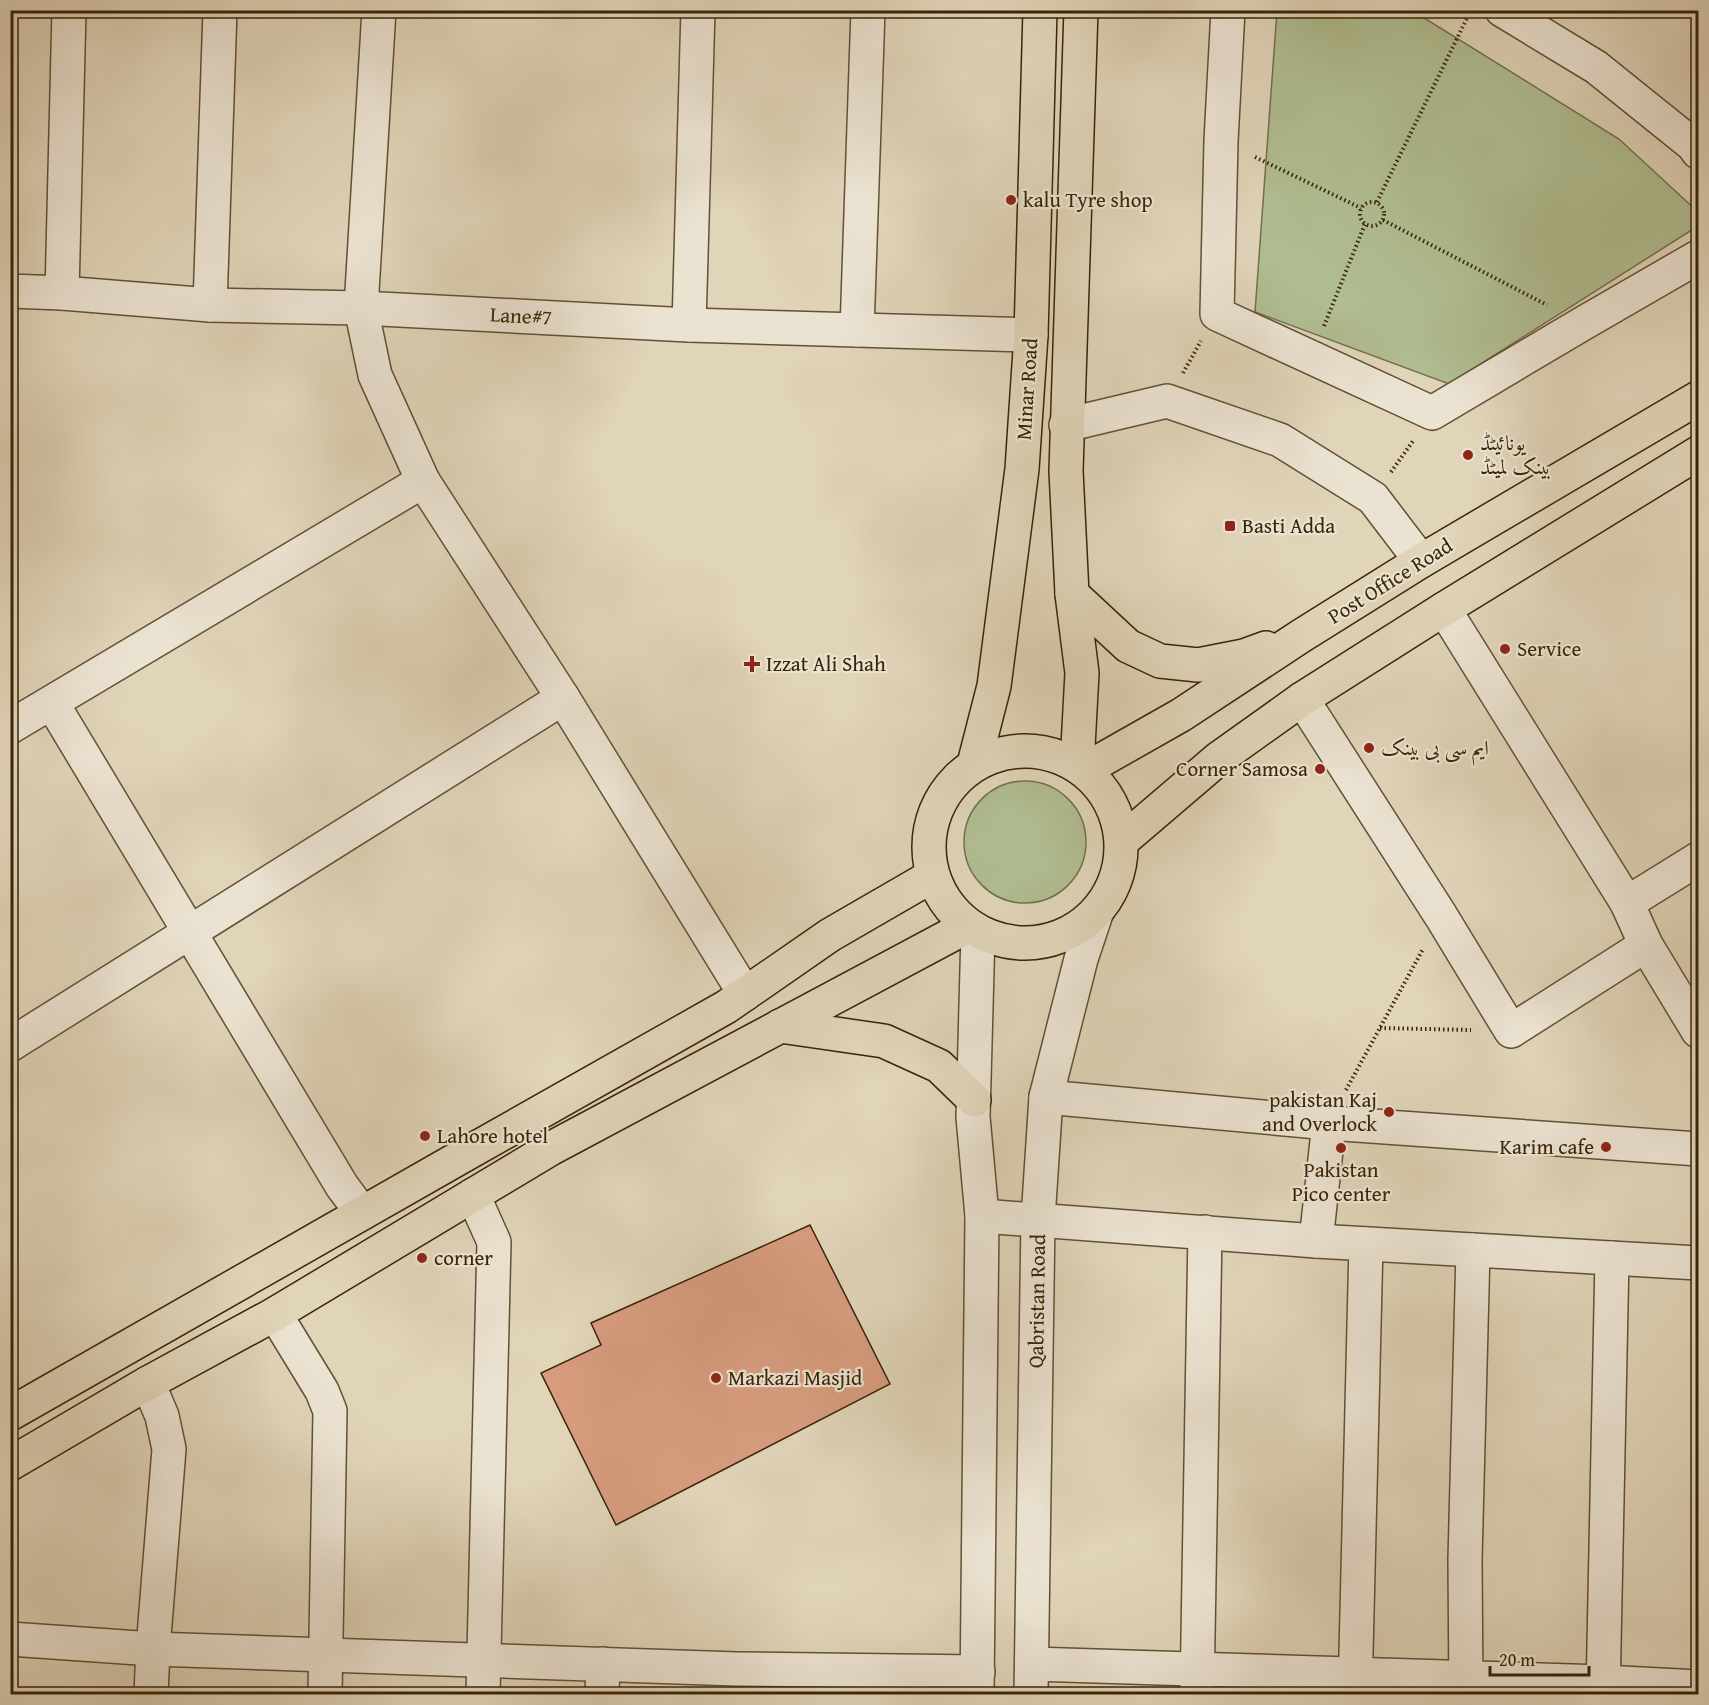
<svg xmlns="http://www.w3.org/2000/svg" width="1709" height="1705" font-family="'Gentium Book Plus',Amiri,serif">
<rect width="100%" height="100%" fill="#e0d4b9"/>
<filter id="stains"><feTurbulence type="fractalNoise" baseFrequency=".00333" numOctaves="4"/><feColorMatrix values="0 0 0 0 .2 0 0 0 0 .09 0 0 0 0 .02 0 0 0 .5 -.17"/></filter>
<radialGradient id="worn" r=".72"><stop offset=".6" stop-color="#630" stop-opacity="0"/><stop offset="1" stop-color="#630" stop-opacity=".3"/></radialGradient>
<!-- green -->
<g fill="#b0bd91" stroke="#74704c" stroke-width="1.5">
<polygon points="1277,11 1413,11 1619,139 1698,212 1698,226 1449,384 1255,312"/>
<circle cx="1025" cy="842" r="61"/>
</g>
<!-- building -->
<polygon fill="#d79c7e" stroke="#392406" stroke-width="1.5" points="810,1225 890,1384 616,1525 541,1373 601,1345 591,1323"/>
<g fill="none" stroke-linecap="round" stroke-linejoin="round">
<!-- minor casing -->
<g stroke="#635033" stroke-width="36">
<g id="minor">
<polyline points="379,10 361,308 375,375 423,481 563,698 745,994"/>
<polyline points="1228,10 1221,141 1217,314 1432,413 1582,324 1698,257"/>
<polyline points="1502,10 1596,67 1693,145 1698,152"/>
<polyline points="10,291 62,293 210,305 361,308 689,325 1031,335"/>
<polyline points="62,293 69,10"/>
<polyline points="210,305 220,10"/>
<polyline points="689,325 698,10"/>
<polyline points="857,330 868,10"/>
<polyline points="1066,425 1167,401 1280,440 1373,498 1421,561"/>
<polyline points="1444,609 1627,903 1646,945 1698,1031"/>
<polyline points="1302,699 1441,916 1511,1031 1646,945"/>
<polyline points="52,703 342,1186 362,1213"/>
<polyline points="10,727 423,481"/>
<polyline points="1627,903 1698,859"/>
<polyline points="10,1045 563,698"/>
<polyline points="1046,1097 1329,1123 1698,1149"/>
<polyline points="473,1195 494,1242 483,1694"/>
<polyline points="982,1216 1316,1241 1698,1263"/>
<polyline points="1316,1241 1329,1123"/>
<polyline points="275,1314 322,1391 330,1411 325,1694"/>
<polyline points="148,1383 162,1416 169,1449 153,1649 151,1694"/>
<polyline points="10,1639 153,1649 737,1669 978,1672"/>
<polyline points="1032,1664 1604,1682 1698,1687"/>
<polyline points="977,1693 982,1216 973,1117 978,932"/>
<polyline points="602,1694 603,1664"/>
<polyline points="1031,1694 1038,1219 1046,1097 1081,959 1096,914"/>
<polyline points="1197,1694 1205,1232"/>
<polyline points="1355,1694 1366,1244"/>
<polyline points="1466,1694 1465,1560 1473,1250"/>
<polyline points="1603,1694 1612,1258"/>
</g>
</g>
<!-- major casing -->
<g stroke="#392406" stroke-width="36">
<g id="major">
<polyline points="1072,594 1128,646 1160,661 1198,665 1244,656 1266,648"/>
<circle cx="1025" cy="847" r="96"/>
<polyline points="974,764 994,686 1022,469 1031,335 1040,10"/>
<polyline points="1077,765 1082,673 1072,594 1066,471 1081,10"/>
<polyline points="1084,770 1181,715 1301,636 1421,561 1698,398"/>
<polyline points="1122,841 1218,759 1302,699 1444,609 1698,453"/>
<polyline points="780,1026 884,1041 939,1066 974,1100"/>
<polyline points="10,1414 473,1150 726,1007 830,935 932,876"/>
<polyline points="10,1464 148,1383 275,1314 550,1149 968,926"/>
</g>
</g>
<!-- path -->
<g stroke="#392406" stroke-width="4" stroke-dasharray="1.5 3" stroke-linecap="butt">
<polyline points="1255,157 1361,208"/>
<circle cx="1372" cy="214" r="12"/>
<polyline points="1377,202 1469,14"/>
<polyline points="1383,220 1547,305"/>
<polyline points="1324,326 1365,224"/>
<polyline points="1183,373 1201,341"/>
<polyline points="1391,472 1413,441"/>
<polyline points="1380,1028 1471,1030"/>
<polyline points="1346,1090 1423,949"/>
</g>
<!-- minor -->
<use href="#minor" stroke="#ebe3d2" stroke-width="33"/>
<!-- major -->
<use href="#major" stroke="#e0d4b9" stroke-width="33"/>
</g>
<!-- markers -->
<g fill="#8f2418" stroke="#ebe3d2" stroke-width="2">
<circle cx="1011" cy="200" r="6"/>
<circle cx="1468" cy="455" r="6"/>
<rect x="1224" y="520" width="12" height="12" rx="3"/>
<circle cx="1505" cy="649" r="6"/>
<path d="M749 655h6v6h6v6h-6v6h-6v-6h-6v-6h6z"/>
<circle cx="1369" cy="748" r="6"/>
<circle cx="1320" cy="769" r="6"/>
<circle cx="1389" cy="1112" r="6"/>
<circle cx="425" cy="1136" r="6"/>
<circle cx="1606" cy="1147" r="6"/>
<circle cx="1341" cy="1148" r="6"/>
<circle cx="422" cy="1258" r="6"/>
<circle cx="716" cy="1378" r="6"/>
</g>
<g text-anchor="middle" stroke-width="4.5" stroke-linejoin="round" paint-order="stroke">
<!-- poi labels -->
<g font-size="21" fill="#392406" stroke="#ebe3d2" text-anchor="start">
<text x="1023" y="207">kalu Tyre shop</text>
<text x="1480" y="450">یونائیٹڈ<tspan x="1480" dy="24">بینک لمیٹڈ</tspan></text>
<text x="1242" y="533">Basti Adda</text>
<text x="1517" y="656">Service</text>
<text x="766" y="671">Izzat Ali Shah</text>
<text x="1381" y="755">ایم سی بی بینک</text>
<text x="1308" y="776" text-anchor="end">Corner Samosa</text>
<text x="1377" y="1107" text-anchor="end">pakistan Kaj<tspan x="1377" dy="24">and Overlock</tspan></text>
<text x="437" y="1143">Lahore hotel</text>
<text x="1594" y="1154" text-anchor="end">Karim cafe</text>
<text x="1341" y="1177" text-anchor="middle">Pakistan<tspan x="1341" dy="24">Pico center</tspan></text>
<text x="434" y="1265">corner</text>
<text x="728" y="1385">Markazi Masjid</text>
</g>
<!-- street labels -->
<g font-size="21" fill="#392406" stroke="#ebe3d2">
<text transform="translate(521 316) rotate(3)" y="7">Lane#7</text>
<text transform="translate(1027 389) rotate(-86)" y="7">Minar Road</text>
<text transform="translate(1390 581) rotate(-32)" y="7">Post Office Road</text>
<text transform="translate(1037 1301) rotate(-89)" y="7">Qabristan Road</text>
</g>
</g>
<!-- margin -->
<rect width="1709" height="1705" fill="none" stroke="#e0d4b9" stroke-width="36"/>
<rect x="12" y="12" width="1685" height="1681" fill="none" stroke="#392406" stroke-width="3"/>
<rect x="18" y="18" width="1673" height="1669" fill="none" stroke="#392406" stroke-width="1.5"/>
<!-- scale -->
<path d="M1490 1666v9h99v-9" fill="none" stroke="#392406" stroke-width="3"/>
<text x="1499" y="1666" font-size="18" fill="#392406" stroke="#ebe3d2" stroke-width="4.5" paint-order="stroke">20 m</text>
<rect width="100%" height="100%" filter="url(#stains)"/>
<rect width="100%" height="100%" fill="url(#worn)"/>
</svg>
